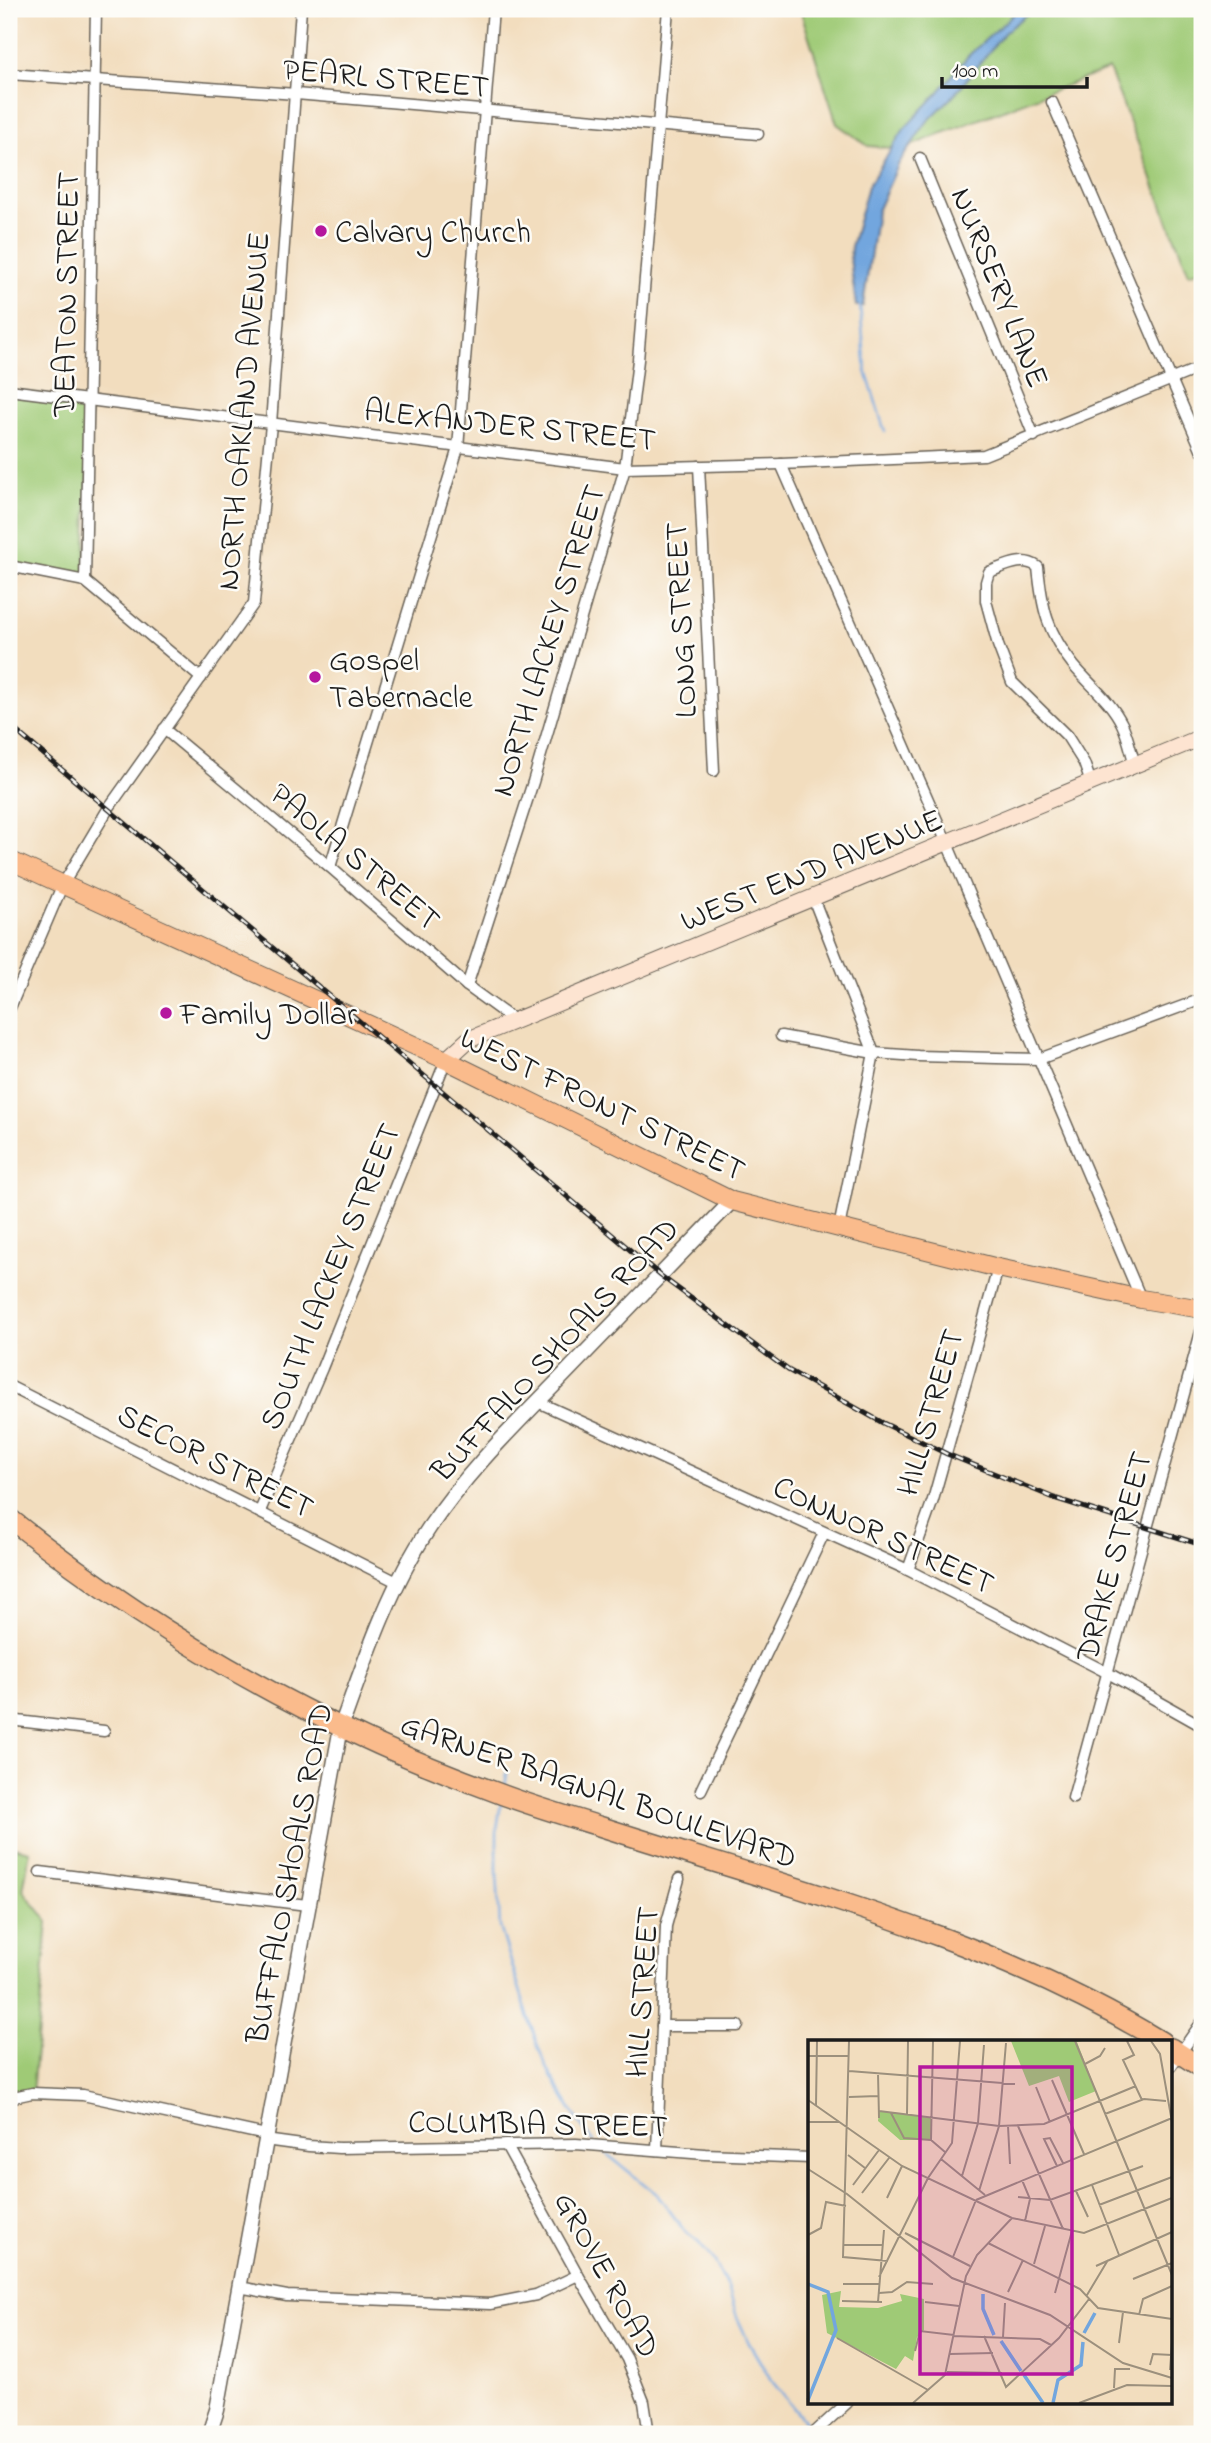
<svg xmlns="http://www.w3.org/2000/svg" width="1211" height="2443" font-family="'Indie Flower',sans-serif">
<rect width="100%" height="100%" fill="#fdfcf7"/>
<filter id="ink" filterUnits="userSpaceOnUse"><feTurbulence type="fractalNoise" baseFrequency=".0143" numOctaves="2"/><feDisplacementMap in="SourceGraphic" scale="14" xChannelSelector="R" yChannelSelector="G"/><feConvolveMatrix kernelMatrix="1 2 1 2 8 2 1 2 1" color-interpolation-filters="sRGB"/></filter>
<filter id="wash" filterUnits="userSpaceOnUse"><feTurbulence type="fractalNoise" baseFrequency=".00686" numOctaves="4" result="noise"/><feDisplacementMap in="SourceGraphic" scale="28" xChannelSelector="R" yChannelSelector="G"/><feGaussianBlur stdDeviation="1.57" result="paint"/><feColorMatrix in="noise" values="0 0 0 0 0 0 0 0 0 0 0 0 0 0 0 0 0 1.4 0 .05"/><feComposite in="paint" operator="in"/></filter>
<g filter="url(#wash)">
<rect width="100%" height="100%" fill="#f2ddbe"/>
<!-- green -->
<g fill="#9fca76" stroke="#5e7349" stroke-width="2">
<polygon points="800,9 1202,9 1202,269 1189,274 1109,69 902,149 868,146 837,124"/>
<polygon points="9,390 90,401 85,581 9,566"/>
<polygon points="9,1846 30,1851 23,1890 48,1922 32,2093 9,2098"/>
</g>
<!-- water -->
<polygon fill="#72a6de" stroke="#47617d" stroke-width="2" points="1019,9 1033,9 1005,32 955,94 927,122 899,163 877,211 863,306 856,306 850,258 851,247 868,186 904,129 937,94 968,56"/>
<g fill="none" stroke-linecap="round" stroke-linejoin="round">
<!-- stream -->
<g stroke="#72a6de" stroke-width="2.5">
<polyline points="860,306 866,371 885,432"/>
<polyline points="505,1787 507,1773"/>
<polyline points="501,1803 497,1829 497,1871 500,1927 538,2047 551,2076 584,2130 594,2141"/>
<polyline points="603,2151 658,2195 686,2233 698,2242 713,2260 728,2288 737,2317 749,2343 771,2380 813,2432"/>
</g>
</g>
</g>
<g filter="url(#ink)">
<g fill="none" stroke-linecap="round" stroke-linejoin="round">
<!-- minor casing -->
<g stroke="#676055" stroke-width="13">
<g id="minor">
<polyline points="9,74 296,94 758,134"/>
<polyline points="1052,102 1202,451"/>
<polyline points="920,158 1034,436"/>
<polyline points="9,390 625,468 781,464 984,455 1202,367"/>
<polyline points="781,464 947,843 1141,1299"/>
<polyline points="699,466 714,771"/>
<polyline points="9,566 85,581 201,678"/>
<polyline points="85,581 96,9"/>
<polyline points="164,729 330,867 467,986 515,1021"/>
<path d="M1091,783L1084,763L1067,736L1012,682L998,645L986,601V582L989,572C1006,566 1022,556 1038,567C1042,608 1047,632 1074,666C1090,685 1111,701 1122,724C1128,736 1131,752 1135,765"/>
<polyline points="330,867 458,448 493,9"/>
<polyline points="813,898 874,1053 839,1228"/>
<polyline points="467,986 533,782 625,468 638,360 668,9"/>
<polyline points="9,1010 62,886 108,809 254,603 271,424 301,9"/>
<polyline points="781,1036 874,1053 918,1056 1039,1059 1202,999"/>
<polyline points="9,1386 399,1583"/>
<polyline points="538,1402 908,1570 1108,1673 1202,1726"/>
<polyline points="260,1511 322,1368 446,1060"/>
<polyline points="908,1570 933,1500 998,1268"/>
<polyline points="9,1720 104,1731"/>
<polyline points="701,1790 824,1533"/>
<polyline points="1073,1798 1202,1328"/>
<polyline points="40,1872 307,1905"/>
<polyline points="662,2026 738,2026"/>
<polyline points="1171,2066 1202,2022"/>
<polyline points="9,2098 32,2093 83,2095 266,2135"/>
<polyline points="265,2140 309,2146 339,2148 576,2144 705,2154 810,2158"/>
<polyline points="506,2145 578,2275 627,2359 644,2402 649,2434"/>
<polyline points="657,2150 666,1926 679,1879"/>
<polyline points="239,2287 287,2296 490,2304 536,2295 578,2275"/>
<polyline points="813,2434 847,2403"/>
</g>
</g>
<!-- tertiary casing -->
<g stroke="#676055" stroke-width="17">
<path id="tertiary" d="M209,2434L217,2410L341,1727C365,1660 389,1588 429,1528C465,1474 513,1427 558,1381C616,1321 674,1261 732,1201"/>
</g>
<!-- secondary casing -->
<g stroke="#676055" stroke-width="18">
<polyline id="secondary" points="446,1060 468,1040 1202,737"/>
</g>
<!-- primary casing -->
<g stroke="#676055" stroke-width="20">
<polyline id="primary" points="9,860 446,1060 732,1201 998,1268 1141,1299 1202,1309"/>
</g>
<!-- trunk casing -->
<g stroke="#676055" stroke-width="22">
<g id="trunk">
<path d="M9,1518C156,1635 322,1729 498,1793C532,1806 567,1816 602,1827C792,1888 990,1937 1162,2042"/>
<polyline points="1171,2048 1202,2068"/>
</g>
</g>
<!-- minor -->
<use href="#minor" stroke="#fff" stroke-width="10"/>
<!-- tertiary -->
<use href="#tertiary" stroke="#fff" stroke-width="14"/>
<!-- secondary -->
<use href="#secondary" stroke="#fde4d1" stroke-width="16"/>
<!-- primary -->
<use href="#primary" stroke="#fabb8c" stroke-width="18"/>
<!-- trunk -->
<use href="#trunk" stroke="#fabb8c" stroke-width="19"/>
<!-- rail casing -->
<g stroke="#1c1c1c" stroke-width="5">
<polyline id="rail" points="9,725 661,1276 788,1370 883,1423 947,1454 1054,1498 1202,1545"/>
</g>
<!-- rail -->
<use href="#rail" stroke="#fdfcf7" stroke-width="2.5" stroke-dasharray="8" stroke-linecap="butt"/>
</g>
</g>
<!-- markers -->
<g fill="#b5179e" stroke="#fdfcf7" stroke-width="2.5">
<circle cx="321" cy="231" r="7"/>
<circle cx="315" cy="677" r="7"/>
<circle cx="166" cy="1013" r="7"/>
</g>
<g text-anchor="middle" stroke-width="5" stroke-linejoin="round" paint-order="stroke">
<!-- street labels -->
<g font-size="32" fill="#1c1c1c" stroke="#fdfcf7">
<text transform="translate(386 77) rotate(5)" y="11">PEARL STREET</text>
<text transform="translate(1001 287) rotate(68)" y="11">NURSERY LANE</text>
<text transform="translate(65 294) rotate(-89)" y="11">DEATON STREET</text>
<text transform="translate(242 411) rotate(-85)" y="11">NORTH OAKLAND AVENUE</text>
<text transform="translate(510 424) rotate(6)" y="11">ALEXANDER STREET</text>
<text transform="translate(680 620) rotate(-93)" y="11">LONG STREET</text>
<text transform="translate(547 640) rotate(-73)" y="11">NORTH LACKEY STREET</text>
<text transform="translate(356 856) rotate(40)" y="11">PAOLA STREET</text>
<text transform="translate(811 869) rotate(-22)" y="11">WEST END AVENUE</text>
<text transform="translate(603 1103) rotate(26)" y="11">WEST FRONT STREET</text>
<text transform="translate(329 1276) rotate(-68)" y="11">SOUTH LACKEY STREET</text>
<text transform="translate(554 1349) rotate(-47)" y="11">BUFFALO SHOALS ROAD</text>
<text transform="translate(929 1412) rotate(-74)" y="11">HILL STREET</text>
<text transform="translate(216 1460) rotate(27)" y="11">SECOR STREET</text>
<text transform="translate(884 1534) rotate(25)" y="11">CONNOR STREET</text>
<text transform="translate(1113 1556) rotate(-75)" y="11">DRAKE STREET</text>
<text transform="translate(599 1790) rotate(19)" y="11">GARNER BAGNAL BOULEVARD</text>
<text transform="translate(288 1873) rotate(-79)" y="11">BUFFALO SHOALS ROAD</text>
<text transform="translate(641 1992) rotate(-86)" y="11">HILL STREET</text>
<text transform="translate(538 2123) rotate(1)" y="11">COLUMBIA STREET</text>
<text transform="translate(608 2274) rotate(61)" y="11">GROVE ROAD</text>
</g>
<!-- poi labels -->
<g font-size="32" fill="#1c1c1c" stroke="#fdfcf7" text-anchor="start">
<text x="335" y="242">Calvary Church</text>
<text x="329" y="670">Gospel<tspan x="329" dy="37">Tabernacle</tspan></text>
<text x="180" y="1024">Family Dollar</text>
</g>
</g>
<!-- overview -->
<g transform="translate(808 2040)">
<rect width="364" height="364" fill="#f2ddbe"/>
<path d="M203,1H274L269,2L288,51L261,62L251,36L221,46ZM71,71L123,78V100H92L70,81ZM33,251L31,267L70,268L94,261L92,254L116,259V290L109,297L105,321L97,316L88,329L19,293L14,255Z" fill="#9fca76"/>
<path fill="none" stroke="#72a6de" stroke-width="3.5" d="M0,244L20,252L28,290L0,360M175,254V269L186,295M276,293L287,273M193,301L213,331M216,335L235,363M245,363L250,340L273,325L275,302"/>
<path fill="none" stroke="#9c907d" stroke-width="2" d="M41,1L35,217L80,221M267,1L364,235M319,1L326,15L315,20L334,60M343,1L352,14L364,82M0,16H41M277,24L292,16L297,8M41,31L207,44M70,33L71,78M244,40L276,114M228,47L242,82M41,57L70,56M0,60L94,126L204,178L276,193L364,158M8,65L9,1M71,71L191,86L236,84L328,46M83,73L96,98L123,100L137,112M99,74L100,1M297,74L336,59L358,61M0,82H31M200,86L202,124M210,86L255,189M123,100L125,1M40,115L57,128M133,119L177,155M249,126L236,99L242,98L255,123M0,129L39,154L144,238L242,275L315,323L364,338M154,136L170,83L176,5M214,140L222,159L217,181M45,145L71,110M284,145L311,215M171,151L191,86L198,3M268,151L280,177M54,153L81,118M210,157L242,160L335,126M79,158L94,126M168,160L364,78M291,165L364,137M97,193L162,226M0,195L13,188L18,162L38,166M180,203L272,249L290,268L364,279M36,205H74M145,217L168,160M226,224L237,186M288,226L364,192M71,237L120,138L144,103L152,1M325,239L364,223M35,244H71M200,252L215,220M71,253L84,252L99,242L125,244M247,253L264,191M279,255L300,220M34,261L74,262M70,262L76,190M117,262L151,266M331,275L335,259L364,246M145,296L232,299L243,305M176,296L198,347L251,298L281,259M195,297L197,263M29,298L120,350M311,303L315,272M107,311L112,291L146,295M142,314L185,313M342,325L345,314L364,315M362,330L364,303M139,332L194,333M306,348L307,329H322M105,363L137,335L158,236L169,215L204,178M271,363L319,345L364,346"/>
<path fill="#b5179e" fill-opacity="0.15" stroke="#b5179e" stroke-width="3.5" d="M112,27H264V334H112Z"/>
<rect width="364" height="364" fill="none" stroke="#1c1c1c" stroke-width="3.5"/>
</g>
<!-- margin -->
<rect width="1211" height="2443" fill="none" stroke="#fdfcf7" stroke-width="35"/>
<!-- scale -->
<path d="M942 77v10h145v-10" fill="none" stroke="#1c1c1c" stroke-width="3.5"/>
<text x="952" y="77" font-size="21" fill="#1c1c1c" stroke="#fdfcf7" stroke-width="5" paint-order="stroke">100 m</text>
</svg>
